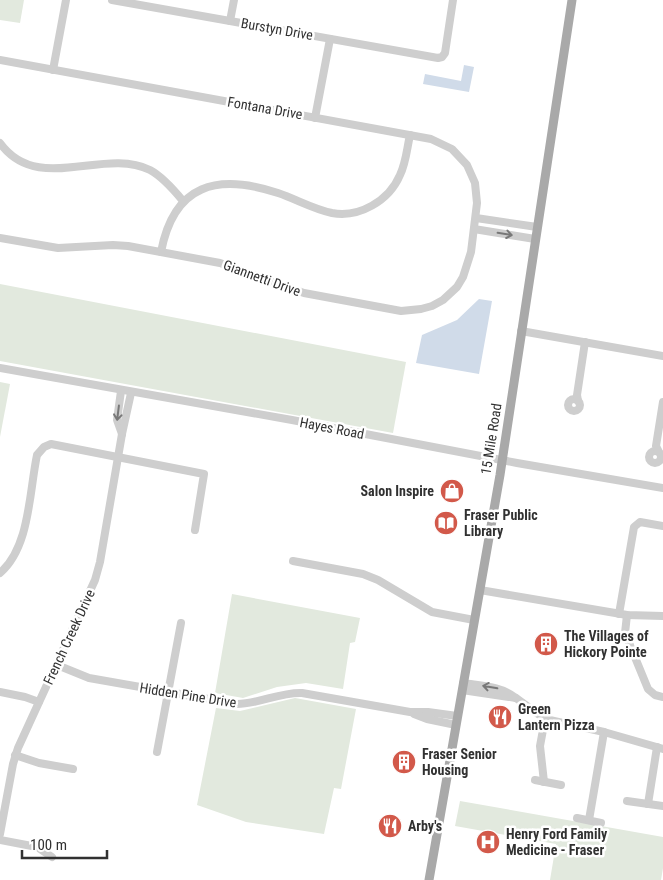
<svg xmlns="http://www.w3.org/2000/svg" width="663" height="880" font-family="'Roboto Condensed',sans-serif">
<rect width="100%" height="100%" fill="#fff"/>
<!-- green -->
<g fill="#e2e9de">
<polygon points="0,0 24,0 20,23 0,20"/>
<polygon points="0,284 406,362 393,433 0,361"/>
<polygon points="0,382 10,384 0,437"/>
<polygon points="232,594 360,618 355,642 350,643 343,689 306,683 277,687 243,698 215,693"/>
<polygon points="295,698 356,709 341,789 334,788 324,834 246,822 197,805 216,708 240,711"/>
<polygon points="460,801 663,837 663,868 661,880 550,880 556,844 455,826"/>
</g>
<!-- water -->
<g fill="#d0dbe9">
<polygon points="464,65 474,67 469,92 423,84 425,74 461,81"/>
<polygon points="479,299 492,301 479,374 416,363 422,335 457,320"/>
</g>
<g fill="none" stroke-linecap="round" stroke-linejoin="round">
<!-- minor -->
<g stroke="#cecece" stroke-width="8">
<polyline points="112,0 438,58 442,57 445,53 453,0"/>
<polyline points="230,21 234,0"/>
<polyline points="0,60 431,139 452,149 467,165 475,183 477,203 471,252 463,277 457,287 443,300 432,306 421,309 401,311 304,293 220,263 128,246 113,245 58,248 0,238"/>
<polyline points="53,70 66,0"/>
<polyline points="315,118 330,39"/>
<path d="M0,143C38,195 103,147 150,170C163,177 174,190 183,201"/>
<polyline points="476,218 537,227"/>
<polyline points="474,229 535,239"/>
<path d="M161,252C174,184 217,173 278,193C296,199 313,209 332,213C359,218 389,201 400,175C406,163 407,148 410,135"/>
<polyline points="521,331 663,356"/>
<polyline points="0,368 292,420 517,463 663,488"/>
<polyline points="121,391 117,420 122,434"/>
<circle cx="574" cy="405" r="6"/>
<polyline points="578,401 577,395 585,342"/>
<circle cx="655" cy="457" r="6"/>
<polyline points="659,452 656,446 663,402"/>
<polyline points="293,561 363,574 378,580 432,612 474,620"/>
<path d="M0,573C30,547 29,493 37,455L44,447L51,444L204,474L195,530"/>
<polyline points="480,590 627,615 663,616"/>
<polyline points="619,614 634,527 640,522 663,526"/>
<polyline points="627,615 625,633 648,689 655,695 663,697"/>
<path d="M57,665L89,678L237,704C259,704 280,692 302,693L410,712H428L457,716"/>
<path d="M462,690L516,698C501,686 482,686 463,683"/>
<polyline points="0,692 25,697 39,702"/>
<polyline points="516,698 545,719 604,732 663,749"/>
<polyline points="414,714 427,719 456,725"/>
<polyline points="157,752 181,623"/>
<polyline points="15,755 39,763 73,769"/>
<polyline points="535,780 561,785"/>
<polyline points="544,782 540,746 545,719"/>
<polyline points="627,801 663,806"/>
<polyline points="648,804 657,747"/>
<polyline points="577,818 601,823"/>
<polyline points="589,820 604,732"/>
<polyline points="0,834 13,764 18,748 95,580 100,562 122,434 131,393"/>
<polyline points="0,840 37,847 52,857"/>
</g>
<!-- major -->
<polyline stroke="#a9a9a9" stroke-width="9" points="429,880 500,475 572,0"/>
</g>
<!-- one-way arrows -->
<defs><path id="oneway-shaft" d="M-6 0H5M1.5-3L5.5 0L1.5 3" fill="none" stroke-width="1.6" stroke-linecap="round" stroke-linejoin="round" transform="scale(1.25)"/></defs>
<g stroke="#787878">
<use href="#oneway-shaft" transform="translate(505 234) rotate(9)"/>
<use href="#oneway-shaft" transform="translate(118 413) rotate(97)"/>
<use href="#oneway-shaft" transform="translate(490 687) rotate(-170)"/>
</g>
<!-- icons -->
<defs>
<g id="shop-disc" transform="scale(1.25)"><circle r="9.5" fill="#d2594a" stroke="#fff"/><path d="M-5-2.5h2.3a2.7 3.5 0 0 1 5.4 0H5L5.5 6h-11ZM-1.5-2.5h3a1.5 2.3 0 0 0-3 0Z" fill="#fff"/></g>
<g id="library-disc" transform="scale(1.25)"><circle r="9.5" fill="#d2594a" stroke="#fff"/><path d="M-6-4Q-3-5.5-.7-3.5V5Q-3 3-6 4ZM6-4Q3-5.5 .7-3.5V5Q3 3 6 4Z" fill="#fff"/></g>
<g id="building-disc" transform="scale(1.25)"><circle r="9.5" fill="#d2594a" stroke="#fff"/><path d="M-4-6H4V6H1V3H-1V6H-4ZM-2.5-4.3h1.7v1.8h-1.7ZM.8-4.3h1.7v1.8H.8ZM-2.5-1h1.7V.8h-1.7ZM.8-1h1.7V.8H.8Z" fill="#fff"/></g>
<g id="restaurant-disc" transform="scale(1.25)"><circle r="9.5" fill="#d2594a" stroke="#fff"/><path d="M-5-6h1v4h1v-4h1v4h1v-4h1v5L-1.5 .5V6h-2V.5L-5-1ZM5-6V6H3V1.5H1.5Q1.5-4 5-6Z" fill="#fff"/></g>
<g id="hospital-disc" transform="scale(1.25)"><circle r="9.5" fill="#d2594a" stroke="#fff"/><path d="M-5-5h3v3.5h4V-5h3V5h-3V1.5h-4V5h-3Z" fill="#fff"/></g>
</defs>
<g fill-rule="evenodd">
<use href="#shop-disc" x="452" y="491"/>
<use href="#library-disc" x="446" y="523"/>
<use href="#building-disc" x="546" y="644"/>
<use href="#restaurant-disc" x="500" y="717"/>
<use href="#building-disc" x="404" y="762"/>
<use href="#restaurant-disc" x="390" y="826"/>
<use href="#hospital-disc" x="488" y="842"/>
</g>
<g text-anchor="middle" stroke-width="5" stroke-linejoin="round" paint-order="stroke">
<!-- street labels -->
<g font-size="14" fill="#313131" stroke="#fff">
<text transform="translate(277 29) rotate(10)" y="5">Burstyn Drive</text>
<text transform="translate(265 108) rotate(10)" y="5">Fontana Drive</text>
<text transform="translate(262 278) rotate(20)" y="5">Giannetti Drive</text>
<text transform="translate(332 428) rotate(11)" y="5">Hayes Road</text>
<text transform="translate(491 439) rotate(-81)" y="5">15 Mile Road</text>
<text transform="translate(69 637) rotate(-65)" y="5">French Creek Drive</text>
<text transform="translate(188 695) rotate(9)" y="5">Hidden Pine Drive</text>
</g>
<!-- poi labels -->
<g font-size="14" font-weight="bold" fill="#313131" stroke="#fff" text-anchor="start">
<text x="434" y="496" text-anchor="end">Salon Inspire</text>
<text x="464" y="520">Fraser Public<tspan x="464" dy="16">Library</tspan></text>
<text x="564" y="641">The Villages of<tspan x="564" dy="16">Hickory Pointe</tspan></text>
<text x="518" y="714">Green<tspan x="518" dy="16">Lantern Pizza</tspan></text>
<text x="422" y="759">Fraser Senior<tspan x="422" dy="16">Housing</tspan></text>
<text x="408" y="831">Arby's</text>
<text x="506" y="839">Henry Ford Family<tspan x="506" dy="16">Medicine - Fraser</tspan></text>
</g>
</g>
<!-- scale -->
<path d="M22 850v8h85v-8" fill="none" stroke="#313131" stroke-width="2.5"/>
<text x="30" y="850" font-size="15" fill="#313131" stroke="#ffffff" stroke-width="4" paint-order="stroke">100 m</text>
</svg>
